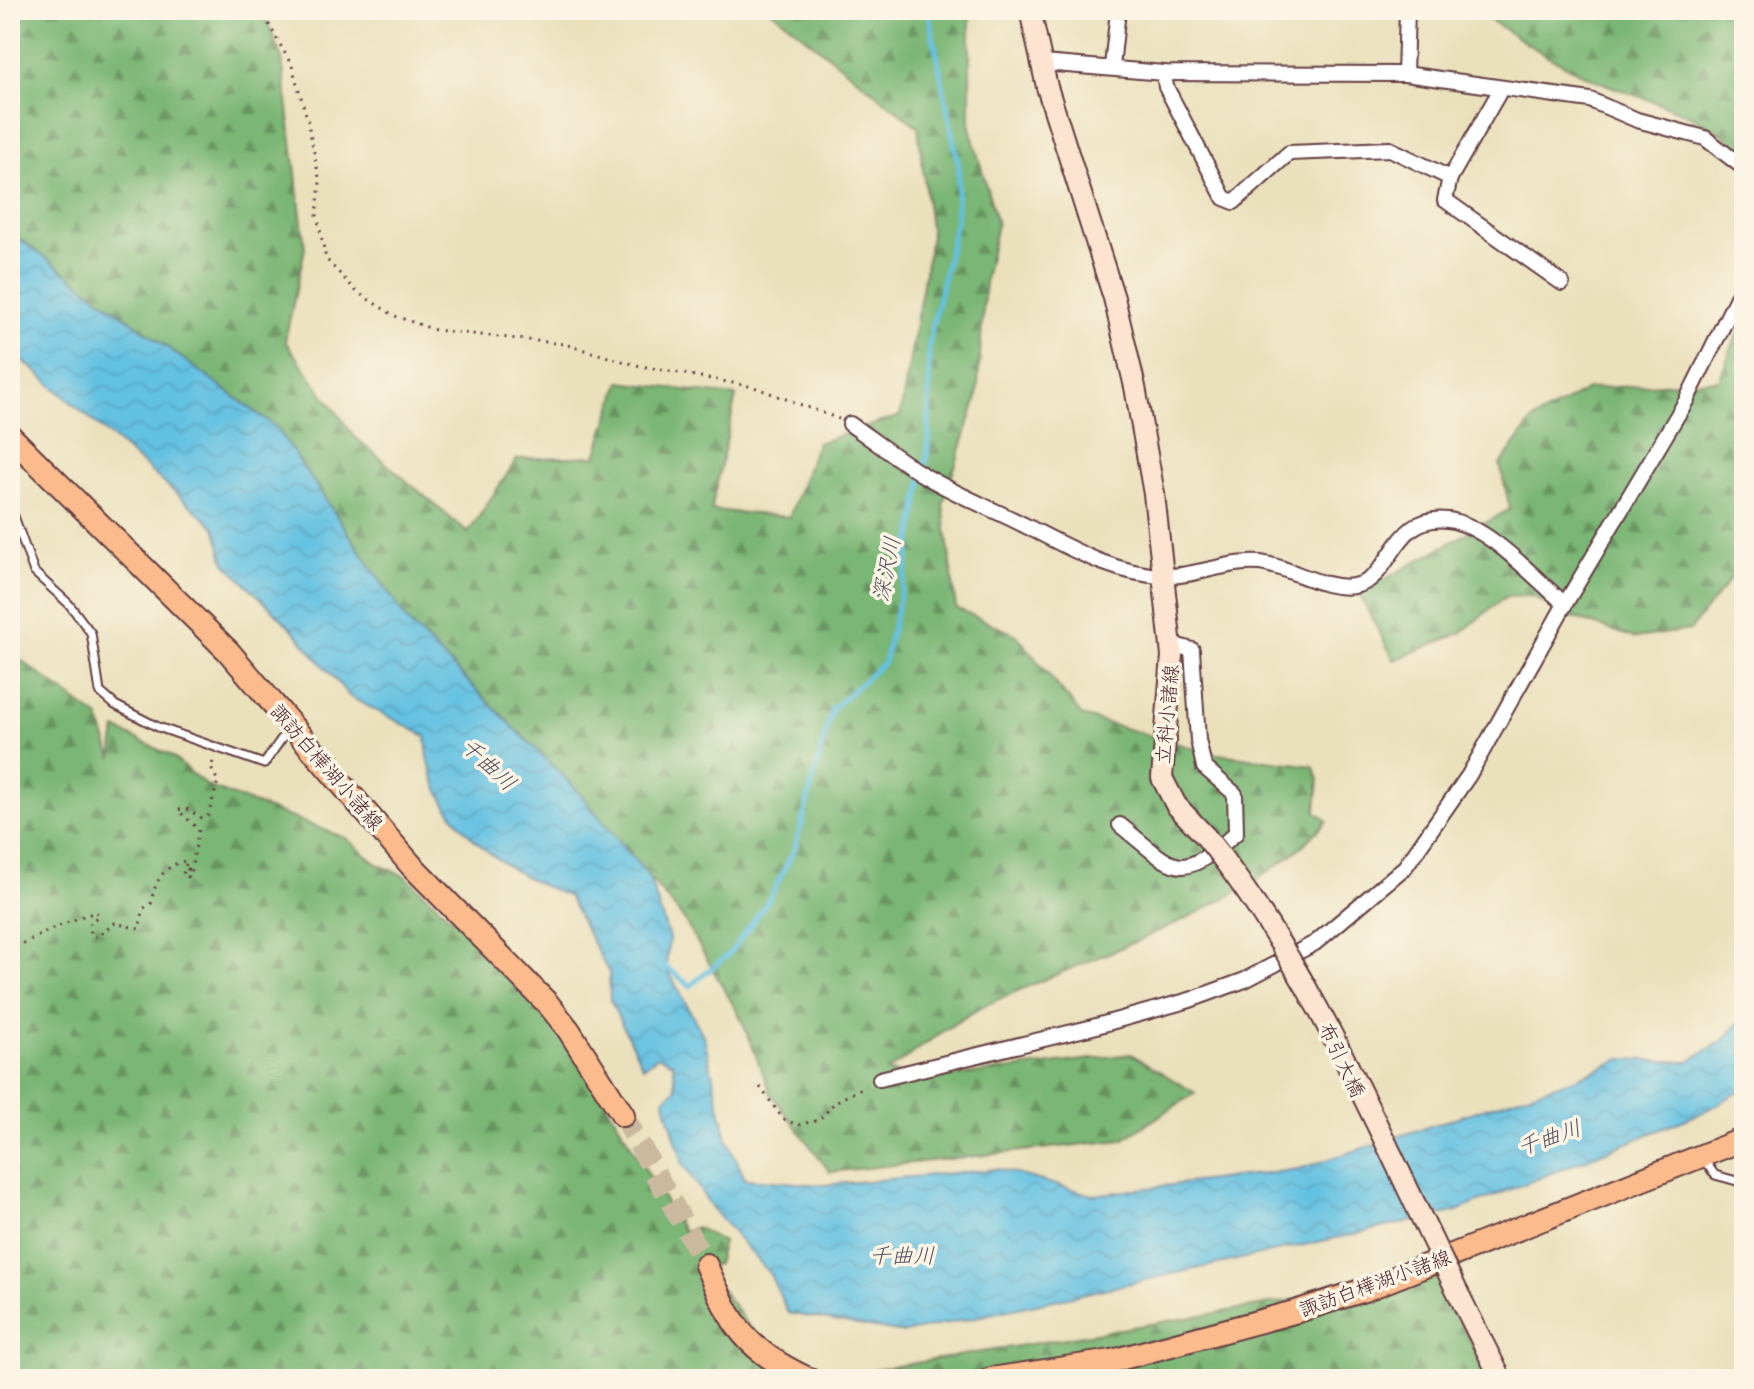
<svg xmlns="http://www.w3.org/2000/svg" width="1754" height="1389" font-family="Mali,'Klee One',sans-serif">
<defs>
<pattern id="forest-firs" width="22" height="20" patternUnits="userSpaceOnUse" patternTransform="scale(2)"><rect width="22" height="20" fill="#7ab674"/><path d="M5 1l3.5 6h-7zM16 11l3.5 6h-7z" fill="#66935f"/></pattern>
<pattern id="water-waves" width="16" height="10" patternUnits="userSpaceOnUse" patternTransform="scale(2)"><rect width="16" height="10" fill="#64c1e2"/><path d="M0 5q4-4 8 0t8 0" fill="none" stroke="#58a5c2"/></pattern>
</defs>
<rect width="100%" height="100%" fill="#fcf5e5"/>
<filter id="ink" filterUnits="userSpaceOnUse"><feTurbulence type="fractalNoise" baseFrequency=".0125" numOctaves="2"/><feDisplacementMap in="SourceGraphic" scale="16" xChannelSelector="R" yChannelSelector="G"/><feConvolveMatrix kernelMatrix="1 2 1 2 8 2 1 2 1" color-interpolation-filters="sRGB"/></filter>
<filter id="wash" filterUnits="userSpaceOnUse"><feTurbulence type="fractalNoise" baseFrequency=".006" numOctaves="4" result="noise"/><feDisplacementMap in="SourceGraphic" scale="32" xChannelSelector="R" yChannelSelector="G"/><feGaussianBlur stdDeviation="1.8" result="paint"/><feColorMatrix in="noise" values="0 0 0 0 0 0 0 0 0 0 0 0 0 0 0 0 0 1.4 0 .05"/><feComposite in="paint" operator="in"/></filter>
<g filter="url(#wash)">
<rect width="100%" height="100%" fill="#eae0bc"/>
<!-- forest -->
<g fill="url(#forest-firs)" stroke="#626a50" stroke-width="2">
<path d="M10,10H263L282,59L305,248L285,341L354,436L468,533L517,459L596,456L620,382L736,396L711,510L789,517L817,443L900,416L931,237L918,127L771,10H970V127L997,224L985,280L977,398L943,504L956,608L1017,635L1082,716L1210,753L1313,766L1319,779L1316,811L1327,821C1250,909 1090,956 984,1006C950,1023 919,1050 887,1071L925,1080L1131,1054L1195,1093L1122,1140L830,1172L771,1094L742,1020L683,918L575,788L409,623L277,428L10,232Z"/>
<path d="M1476,10H1744V152C1703,111 1645,102 1594,79C1552,61 1513,36 1476,10Z"/>
<polygon points="1744,317 1744,562 1690,630 1635,638 1566,615 1532,596 1505,597 1461,633 1394,660 1359,594 1510,509 1500,465 1533,420 1588,389 1719,380"/>
<polygon points="10,652 99,718 112,758 116,729 170,755 207,786 346,838 375,863 405,876 474,938 542,1009 607,1105 684,1233 696,1227 723,1242 717,1264 705,1268 789,1379 10,1379"/>
<polygon points="1439,1276 1483,1368 1482,1379 819,1379"/>
</g>
<!-- water -->
<path fill="url(#water-waves)" stroke="#577086" stroke-width="2" d="M10,232L277,428L409,623L575,788L649,877L669,938L666,967L704,1037L727,1139L745,1179L824,1185L998,1169L1093,1195L1299,1169L1577,1078L1621,1059L1687,1062L1724,1040L1744,1017V1089L1699,1114L1454,1212L904,1333L788,1313L770,1274L712,1208L683,1164L664,1099L676,1089L673,1063L658,1056L643,1067L610,1000L609,973L568,896C497,870 428,816 426,736L350,697L294,631L225,563L215,527L10,349Z"/>
<g fill="none" stroke-linecap="round" stroke-linejoin="round">
<!-- stream -->
<polyline stroke="#64c1e2" stroke-width="5" points="664,965 690,986 730,953 770,898 795,848 832,709 884,662 906,571 929,442 929,343 956,220 959,167 928,10"/>
</g>
</g>
<g filter="url(#ink)">
<g fill="none" stroke-linecap="round" stroke-linejoin="round">
<!-- primary-tunnel -->
<polyline stroke="#cab99f" stroke-width="22" stroke-dasharray="22 11" stroke-linecap="butt" points="623,1115 706,1265"/>
<!-- lane casing -->
<g stroke="#623c41" stroke-width="11">
<g id="lane">
<polyline points="10,505 34,572 69,604 91,633 100,692 115,705 158,727 264,764 289,728"/>
<polyline points="1703,1159 1715,1175 1744,1183"/>
</g>
</g>
<!-- street casing -->
<g stroke="#623c41" stroke-width="18">
<g id="street">
<polyline points="1043,63 1164,73 1405,74 1590,100 1637,120 1705,138 1744,168"/>
<polyline points="1112,67 1118,10"/>
<polyline points="1164,73 1166,87 1224,198 1234,202 1289,153 1390,149 1450,178 1501,89"/>
<polyline points="1405,74 1407,10"/>
<polyline points="1450,178 1445,200 1562,283"/>
<path d="M850,424C873,440 896,458 920,473C954,494 993,509 1028,527C1070,548 1116,575 1164,576C1196,577 1229,560 1260,563C1291,567 1324,591 1354,586C1394,580 1391,513 1448,520C1488,525 1534,578 1565,604"/>
<path d="M1120,825C1176,870 1177,885 1236,833L1235,794L1204,767L1198,740L1192,650L1171,644"/>
<polyline points="880,1079 1089,1028 1190,1000 1245,980 1315,943 1405,867 1469,775 1565,604 1686,401 1744,283"/>
</g>
</g>
<!-- secondary casing -->
<g stroke="#623c41" stroke-width="24">
<g id="secondary">
<polyline points="1030,10 1047,87 1114,298 1135,387 1154,494 1172,656 1162,778 1176,805 1206,837"/>
<polyline points="1459,1295 1501,1379"/>
</g>
</g>
<!-- primary casing -->
<g stroke="#623c41" stroke-width="26">
<g id="primary">
<polyline points="10,436 228,651 411,865 548,1004 568,1029 623,1115"/>
<path d="M706,1265C733,1328 744,1348 808,1379"/>
<polyline points="991,1379 1112,1361 1298,1311 1367,1289 1744,1139"/>
</g>
</g>
<!-- path -->
<g stroke="#623c41" stroke-width="3" stroke-dasharray="2 6" stroke-linecap="butt">
<polyline points="261,10 292,66 307,118 320,182 317,215 326,259 358,293 395,316 435,330 564,344 636,365 754,387 839,419"/>
<path d="M10,953C25,940 75,918 96,912L99,916L90,922L91,935L97,937L115,923L139,929L144,908L151,904C154,882 165,863 187,861L183,874L188,869V877L190,874L199,830L178,810L185,808L202,818L208,816L218,781L211,768L214,758"/>
<polyline points="760,1087 783,1119 798,1125 819,1120 835,1102 866,1086"/>
</g>
<!-- lane -->
<use href="#lane" stroke="#fff" stroke-width="7"/>
<!-- street -->
<use href="#street" stroke="#fff" stroke-width="14"/>
<!-- secondary -->
<use href="#secondary" stroke="#fde4d1" stroke-width="20"/>
<!-- primary -->
<use href="#primary" stroke="#fbbb8c" stroke-width="22"/>
<!-- secondary-bridge casing -->
<g stroke="#623c41" stroke-width="24" stroke-linecap="butt">
<path id="secondary-bridge" d="M1206,837C1315,973 1382,1140 1459,1295"/>
</g>
<!-- secondary-bridge -->
<use href="#secondary-bridge" stroke="#fde4d1" stroke-width="20"/>
</g>
</g>
<g text-anchor="middle" stroke-width="7" stroke-linejoin="round" paint-order="stroke">
<!-- street labels -->
<g font-size="20" fill="#4a1f2b" stroke="#fcf5e5">
<text transform="translate(1167 714) rotate(-85)" y="7">立科小諸線</text>
<text transform="translate(327 767) rotate(49)" y="7">諏訪白樺湖小諸線</text>
<text transform="translate(1342 1060) rotate(64)" y="7">布引大橋</text>
<text transform="translate(1375 1283) rotate(-20)" y="7">諏訪白樺湖小諸線</text>
</g>
<!-- water labels -->
<g font-size="22" font-style="italic" fill="#525062" stroke="#fcf5e5">
<text transform="translate(886 569) rotate(-79)" y="8">深沢川</text>
<text transform="translate(489 764) rotate(43)" y="8">千曲川</text>
<text transform="translate(1549 1137) rotate(-19)" y="8">千曲川</text>
<text x="902" y="1263">千曲川</text>
</g>
</g>
<!-- margin -->
<rect width="1754" height="1389" fill="none" stroke="#fcf5e5" stroke-width="40"/>
</svg>
